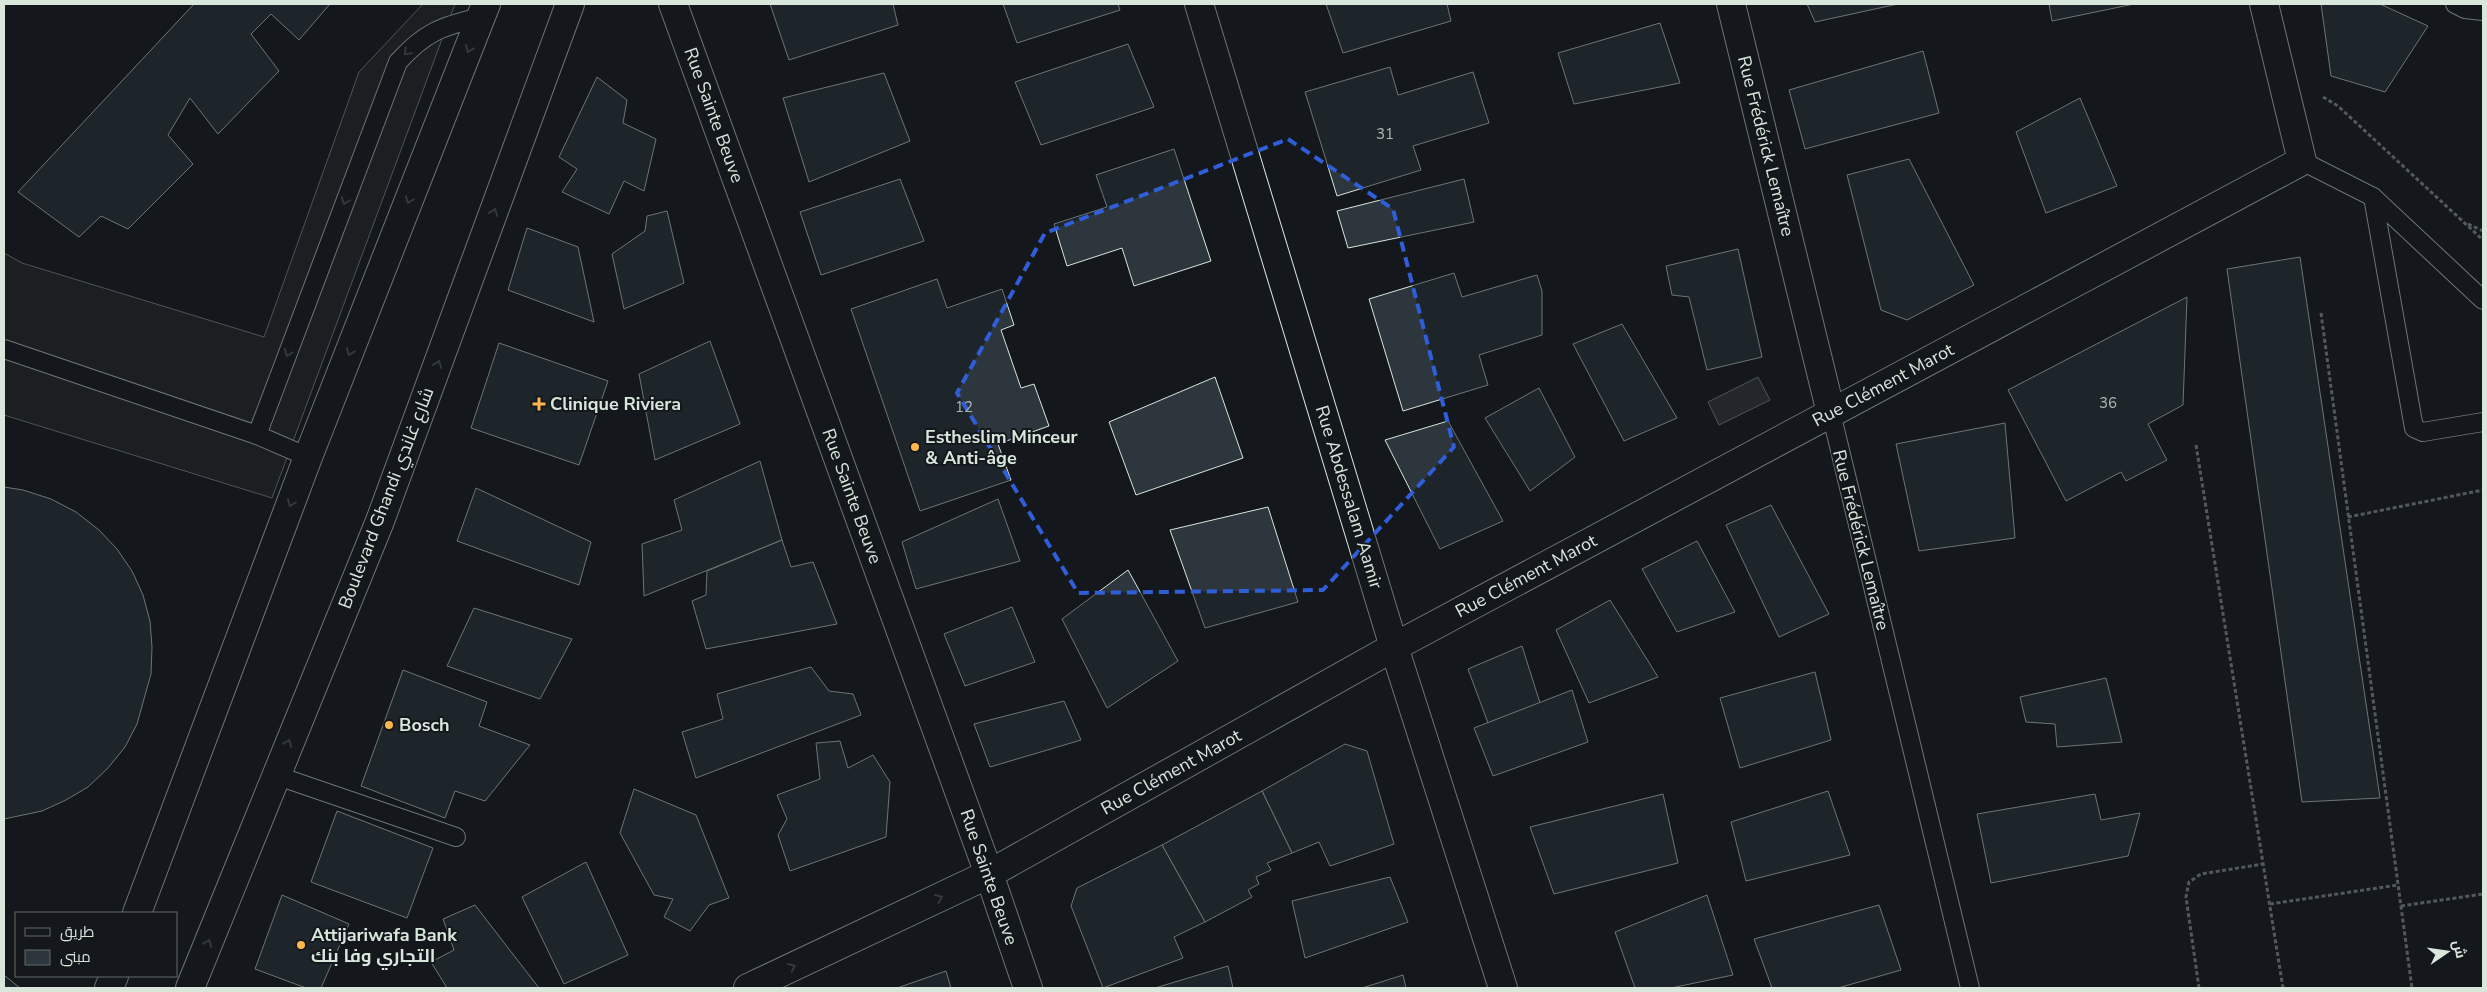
<svg xmlns="http://www.w3.org/2000/svg" width="2487" height="992" font-family="'Nunito Sans',Cairo,sans-serif">
<rect width="100%" height="100%" fill="#14181c"/>
<!-- parking -->
<polygon fill="#24282b" stroke="#939e99" points="423,4 455,4 272,498 4,415 4,253 22,263 264,337 359,72"/>
<!-- water -->
<polygon fill="#363b3e" stroke="#939e99" points="1758,377 1770,400 1719,425 1708,402"/>
<!-- building -->
<g fill="#2c363c" stroke="#d8e6dc">
<polygon points="194,4 330,4 299,40 271,14 251,34 279,71 218,134 190,98 168,135 193,164 128,229 101,216 79,237 18,192"/>
<polygon points="770,4 893,4 898,25 789,60"/>
<polygon points="1003,4 1118,4 1120,10 1017,43"/>
<polygon points="1326,4 1447,4 1451,21 1343,53"/>
<polygon points="1807,4 1898,4 1815,22"/>
<polygon points="2049,4 2134,4 2052,21"/>
<polygon points="2321,4 2380,4 2428,26 2385,92 2331,76"/>
<polygon points="1660,23 1680,83 1574,104 1558,53"/>
<polygon points="1128,44 1154,107 1041,145 1015,82"/>
<polygon points="1923,51 1939,113 1805,149 1789,90"/>
<polygon points="1390,67 1398,95 1473,72 1489,123 1413,146 1421,170 1337,196 1305,92"/>
<polygon points="884,73 910,141 809,182 783,98"/>
<polygon points="597,77 627,100 623,123 656,139 644,191 624,181 609,214 562,192 577,169 559,157"/>
<polygon points="2080,98 2117,186 2046,213 2016,132"/>
<polygon points="1174,149 1211,261 1134,286 1122,248 1067,266 1054,224 1107,207 1096,175"/>
<polygon points="1909,159 1974,285 1907,320 1881,310 1847,175"/>
<polygon points="900,179 924,241 821,275 800,212"/>
<polygon points="1464,179 1474,222 1348,248 1337,211"/>
<polygon points="667,211 684,283 624,309 612,254 645,231 647,216"/>
<polygon points="527,228 578,247 594,322 508,290"/>
<polygon points="1738,249 1762,357 1707,370 1689,297 1672,295 1666,266"/>
<polygon points="2300,257 2380,798 2302,802 2227,269"/>
<polygon points="1454,273 1462,297 1537,275 1542,291 1542,335 1479,355 1488,385 1403,411 1369,299"/>
<polygon points="937,279 947,308 1002,289 1014,325 1001,330 1021,388 1034,384 1049,426 998,444 1011,480 920,511 851,309"/>
<polygon points="2187,297 2183,405 2148,424 2167,460 2126,481 2121,472 2066,501 2008,390"/>
<polygon points="1622,324 1677,418 1624,441 1573,344"/>
<polygon points="710,341 740,424 655,460 639,374"/>
<polygon points="499,343 608,381 579,465 471,428"/>
<polygon points="1215,377 1243,458 1136,495 1109,422"/>
<polygon points="1539,388 1575,457 1530,491 1485,418"/>
<polygon points="1448,421 1503,521 1440,549 1385,440"/>
<polygon points="2005,423 2015,538 1919,551 1896,444"/>
<polygon points="760,461 782,540 644,596 642,544 682,530 674,500"/>
<polygon points="4,487 23,490 51,499 76,512 99,530 117,549 132,571 143,595 150,621 152,647 151,674 137,724 125,747 108,768 88,787 66,800 42,811 4,819"/>
<polygon points="476,488 591,542 579,585 457,541"/>
<polygon points="998,499 1020,561 916,589 902,542"/>
<polygon points="1771,505 1829,614 1779,637 1726,525"/>
<polygon points="1268,507 1298,602 1205,628 1170,530"/>
<polygon points="782,540 791,567 813,562 837,624 706,649 692,601 706,595 707,571"/>
<polygon points="1697,541 1735,612 1677,632 1642,569"/>
<polygon points="1128,570 1178,661 1107,708 1062,619"/>
<polygon points="1610,600 1658,677 1589,703 1556,630"/>
<polygon points="1012,607 1035,662 965,686 944,634"/>
<polygon points="474,608 572,639 540,699 447,666"/>
<polygon points="1522,646 1540,703 1488,723 1468,669"/>
<polygon points="811,667 829,691 853,694 861,715 696,778 682,732 723,719 717,694"/>
<polygon points="403,670 487,702 479,726 530,745 485,801 455,791 445,818 361,786"/>
<polygon points="1815,672 1831,740 1740,768 1720,698"/>
<polygon points="2106,678 2122,742 2057,747 2055,724 2026,722 2020,697"/>
<polygon points="1572,690 1588,742 1493,776 1474,728"/>
<polygon points="1064,701 1081,740 990,767 974,724"/>
<polygon points="840,741 848,768 873,755 890,782 886,837 790,871 778,835 787,819 777,795 820,779 816,743"/>
<polygon points="1345,744 1367,751 1394,844 1330,866 1319,842 1292,853 1262,791"/>
<polygon points="634,789 696,815 729,898 709,905 690,931 664,917 673,899 654,895 620,833"/>
<polygon points="1262,791 1292,853 1267,863 1271,870 1256,877 1259,884 1248,890 1252,897 1205,922 1162,845"/>
<polygon points="1828,791 1850,855 1746,881 1731,822"/>
<polygon points="1663,794 1678,863 1554,894 1530,827"/>
<polygon points="2095,794 2101,820 2140,813 2128,856 1991,883 1977,814"/>
<polygon points="337,811 433,848 407,918 311,882"/>
<polygon points="1162,845 1205,922 1174,937 1183,958 1103,988 1071,906 1077,888"/>
<polygon points="586,862 628,955 564,984 522,897"/>
<polygon points="1390,877 1408,922 1305,958 1292,901"/>
<polygon points="282,895 349,924 321,988 306,988 255,969"/>
<polygon points="1707,895 1733,975 1671,988 1635,988 1615,932"/>
<polygon points="475,905 539,988 447,988 431,962 454,950 443,919"/>
<polygon points="1879,905 1901,970 1838,988 1772,988 1754,939"/>
<polygon points="1228,966 1233,988 1155,988"/>
<polygon points="946,971 951,988 897,988"/>
<polygon points="4,975 20,988 4,988"/>
<polygon points="1403,975 1406,988 1362,988"/>
</g>
<g fill="none" stroke-linecap="round" stroke-linejoin="round">
<!-- lane casing -->
<g stroke="#d8e6dc" stroke-width="20">
<g id="lane">
<polyline points="2455,4 2465,9 2483,11"/>
<polyline points="2302,161 2373,197 2483,300"/>
<polyline points="2373,197 2414,428 2423,432 2483,422"/>
<polyline points="4,349 257,435 308,457"/>
<polyline points="1831,413 1970,988"/>
<path d="M257,435L398,62C425,32 442,26 481,17"/>
<polyline points="275,775 456,837"/>
</g>
</g>
<!-- street casing -->
<g stroke="#d8e6dc" stroke-width="30">
<g id="street">
<polyline points="673,4 989,874 1028,988"/>
<polyline points="1199,4 1394,647 1503,988"/>
<polyline points="1731,4 1831,413"/>
<polyline points="748,988 989,874 1394,647 2302,161 2264,4"/>
</g>
</g>
<!-- primary casing -->
<g stroke="#d8e6dc" stroke-width="30">
<g id="primary">
<polyline points="137,913 308,457 486,4"/>
<polyline points="109,988 114,976"/>
<polyline points="190,988 380,521 570,4"/>
</g>
</g>
<!-- path -->
<g stroke="#9da8a2" stroke-width="3" stroke-dasharray="4 2.5" stroke-linecap="butt">
<polyline points="2323,97 2338,106 2483,240"/>
<polyline points="2468,224 2483,231"/>
<polyline points="2321,313 2412,988"/>
<polyline points="2196,445 2283,988"/>
<polyline points="2348,517 2483,490"/>
<polyline points="2270,904 2398,885"/>
<polyline points="2401,906 2483,894"/>
<polyline points="2199,988 2186,897 2189,882 2201,874 2263,864"/>
</g>
<!-- lane -->
<use href="#lane" stroke="#14181c" stroke-width="18"/>
<!-- street -->
<use href="#street" stroke="#14181c" stroke-width="28"/>
<!-- primary -->
<use href="#primary" stroke="#14181c" stroke-width="28"/>
</g>
<!-- one-way arrows -->
<defs><path id="oneway-chevron" d="M-2-3.5L2.5 0L-2 3.5" fill="none" stroke-width="1.6" stroke-linecap="round" stroke-linejoin="round" transform="scale(1.25)"/></defs>
<g stroke="#59605f">
<use href="#oneway-chevron" transform="translate(469 49) rotate(111)"/>
<use href="#oneway-chevron" transform="translate(407 52) rotate(134)"/>
<use href="#oneway-chevron" transform="translate(409 200) rotate(111)"/>
<use href="#oneway-chevron" transform="translate(345 201) rotate(111)"/>
<use href="#oneway-chevron" transform="translate(494 212) rotate(-70)"/>
<use href="#oneway-chevron" transform="translate(350 352) rotate(111)"/>
<use href="#oneway-chevron" transform="translate(288 353) rotate(111)"/>
<use href="#oneway-chevron" transform="translate(438 364) rotate(-70)"/>
<use href="#oneway-chevron" transform="translate(291 503) rotate(111)"/>
<use href="#oneway-chevron" transform="translate(288 743) rotate(-68)"/>
<use href="#oneway-chevron" transform="translate(939 898) rotate(-25)"/>
<use href="#oneway-chevron" transform="translate(208 943) rotate(-68)"/>
<use href="#oneway-chevron" transform="translate(792 967) rotate(-25)"/>
</g>
<!-- marked area -->
<path d="M0 0H2487V992H0ZM1288,139L1393,209L1454,447L1323,590L1078,593L957,393L1045,233Z" fill="#14181c" fill-opacity=".55" fill-rule="evenodd"/>
<path fill="none" stroke="#305dd8" stroke-width="4" stroke-dasharray="10 6" stroke-linejoin="round" d="M1288,139L1393,209L1454,447L1323,590L1078,593L957,393L1045,233Z"/>
<!-- markers -->
<g fill="#ffb74d" stroke="#14181c" stroke-width="2">
<path d="M536.5 396.5h5v5h5v5h-5v5h-5v-5h-5v-5h5z"/>
<circle cx="915" cy="447" r="5"/>
<circle cx="389" cy="725" r="5"/>
<circle cx="301" cy="945" r="5"/>
</g>
<g text-anchor="middle" stroke-width="4" stroke-linejoin="round" paint-order="stroke">
<!-- number labels -->
<g font-size="15" fill="#adbab4">
<text x="1385" y="139">31</text>
<text x="2108" y="408">36</text>
<text x="964" y="412">12</text>
</g>
<!-- street labels -->
<g font-size="18" fill="#d8e6dc" stroke="#14181c">
<text transform="translate(714 115) rotate(70)" y="6">Rue Sainte Beuve</text>
<text transform="translate(1766 146) rotate(76)" y="6">Rue Frédérick Lemaître</text>
<text transform="translate(1883 385) rotate(-28)" y="6">Rue Clément Marot</text>
<text transform="translate(852 496) rotate(70)" y="6">Rue Sainte Beuve</text>
<text transform="translate(1349 497) rotate(73)" y="6">Rue Abdessalam Aamir</text>
<text transform="translate(386 498) rotate(-69)" y="6">Boulevard Ghandi شارع غاندي</text>
<text transform="translate(1861 540) rotate(76)" y="6">Rue Frédérick Lemaître</text>
<text transform="translate(1526 576) rotate(-28)" y="6">Rue Clément Marot</text>
<text transform="translate(1171 772) rotate(-29)" y="6">Rue Clément Marot</text>
<text transform="translate(989 877) rotate(71)" y="6">Rue Sainte Beuve</text>
</g>
<!-- poi labels -->
<g font-size="18" font-weight="bold" fill="#d8e6dc" stroke="#14181c" text-anchor="start">
<text x="550" y="410">Clinique Riviera</text>
<text x="925" y="443">Estheslim Minceur<tspan x="925" dy="21">&amp; Anti-âge</tspan></text>
<text x="399" y="731">Bosch</text>
<text x="311" y="941">Attijariwafa Bank<tspan x="311" dy="21">التجاري وفا بنك</tspan></text>
</g>
</g>
<!-- border -->
<rect width="2487" height="992" fill="none" stroke="#d8e6dc" stroke-width="10"/>
<!-- legend -->
<rect x="15" y="912" width="162" height="65" fill="#14181c" stroke="#626a69"/>
<rect x="25" y="928" width="25" height="8" fill="#14181c" stroke="#626a69"/>
<text x="60" y="937" font-size="15" fill="#d8e6dc">طريق</text>
<rect x="25" y="950" width="25" height="15" fill="#2c363c" stroke="#626a69"/>
<text x="60" y="962" font-size="15" fill="#d8e6dc">مبنى</text>
<!-- north arrow -->
<g transform="translate(2447 952) rotate(77)" stroke="#14181c" stroke-width="4" paint-order="stroke">
<path d="M0-4L9 19L0 12L-9 19Z" fill="#d8e6dc"/>
<text y="-8" font-size="14" font-weight="bold" text-anchor="middle" fill="#d8e6dc">ش</text>
</g>
</svg>
